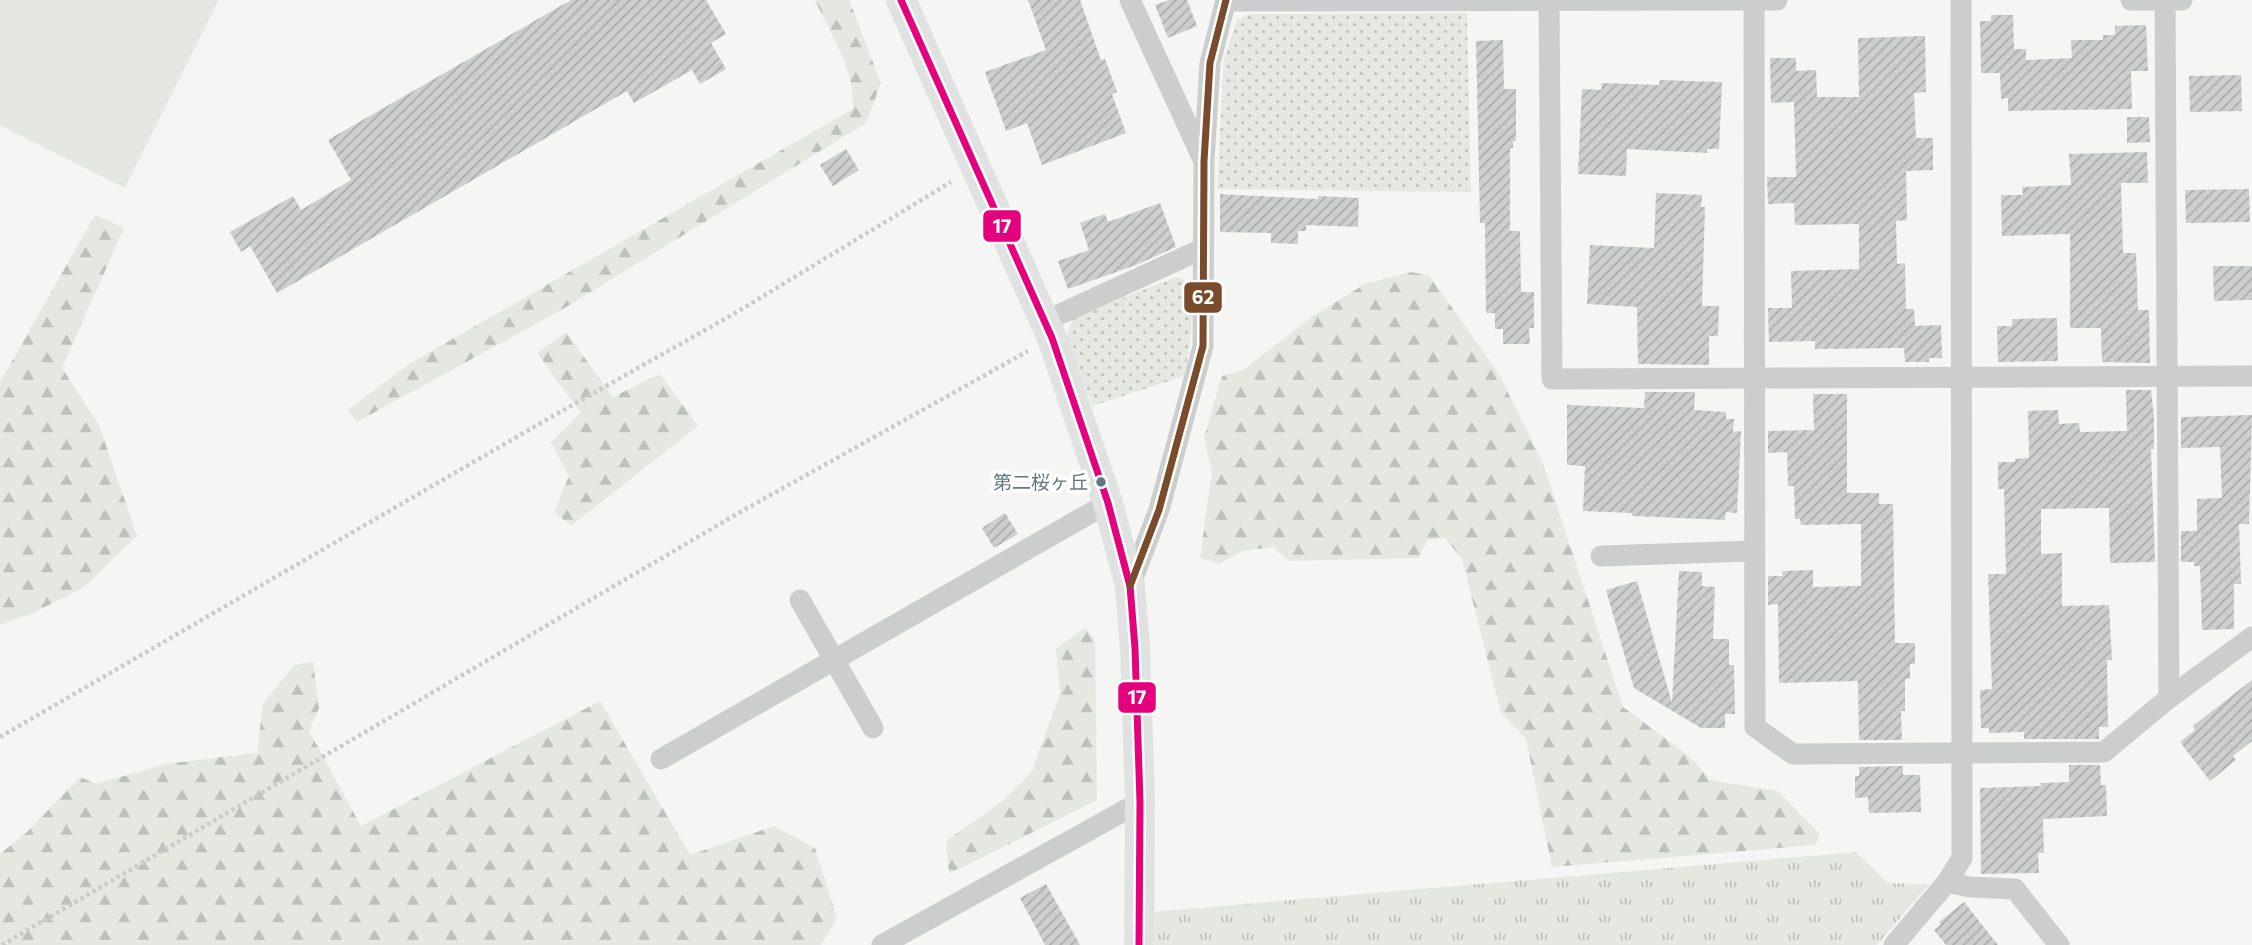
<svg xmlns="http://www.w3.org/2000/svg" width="2252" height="945" font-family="Commissioner,'Noto Sans JP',sans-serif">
<defs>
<pattern id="grass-tufts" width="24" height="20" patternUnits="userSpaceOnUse" patternTransform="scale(1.75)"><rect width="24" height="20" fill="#e4e8e1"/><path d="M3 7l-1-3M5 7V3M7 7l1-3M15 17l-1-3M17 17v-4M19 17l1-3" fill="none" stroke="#bcc1bc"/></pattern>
<pattern id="forest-firs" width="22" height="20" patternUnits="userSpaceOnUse" patternTransform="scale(1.75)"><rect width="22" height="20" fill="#e4e8e1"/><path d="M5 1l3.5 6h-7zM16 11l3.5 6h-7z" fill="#bcc1bc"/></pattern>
<pattern id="park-dots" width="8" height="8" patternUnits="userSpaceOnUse" patternTransform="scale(1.75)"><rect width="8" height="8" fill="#e4e8e1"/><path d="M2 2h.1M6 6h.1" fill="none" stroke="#bcc1bc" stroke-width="1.8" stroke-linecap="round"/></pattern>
<pattern id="building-hatch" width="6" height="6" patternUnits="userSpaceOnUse" patternTransform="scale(1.75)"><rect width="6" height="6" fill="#cdcece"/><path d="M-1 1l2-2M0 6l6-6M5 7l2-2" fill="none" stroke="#aaacad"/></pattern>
</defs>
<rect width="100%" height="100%" fill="#f5f5f3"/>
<!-- grass -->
<polygon fill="url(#grass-tufts)" points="1856,852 1888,883 1929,884 1877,945 1151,945 1150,912"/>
<!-- forest -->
<g fill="url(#forest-firs)">
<path d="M815,0H849L881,83L866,123L563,309L357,422L348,410L409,364L853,109C855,70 831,34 815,0Z"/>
<polygon points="95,215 124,228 62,368 99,425 137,536 84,587 33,613 0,625 0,382"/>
<polygon points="1410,272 1429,275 1499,374 1544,466 1623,707 1688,755 1710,780 1778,791 1820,834 1815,845 1552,867 1526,739 1501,713 1462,559 1445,538 1427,540 1419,558 1289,561 1273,547 1242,551 1219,564 1200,558 1212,472 1204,438 1222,376 1243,370 1313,316 1365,284"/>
<polygon points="566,332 613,397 660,374 698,426 571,526 554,512 569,476 551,442 581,413 537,353"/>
<polygon points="1085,628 1095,640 1097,800 949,874 946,841 1004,800 1032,771 1060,693 1056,649"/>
<polygon points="313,662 319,708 309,731 361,826 600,701 690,855 774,826 815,848 837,918 821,945 0,945 0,854 27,832 80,777 96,784 166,764 257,753 263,704 294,665"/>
</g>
<!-- park -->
<g fill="url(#park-dots)">
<polygon points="1467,13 1471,192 1217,189 1224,59 1237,20 1250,14"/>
<path d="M1176,277L1183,279C1198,302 1190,350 1184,376L1092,406L1066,336L1074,317Z"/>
</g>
<!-- pitch -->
<polygon fill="#e4e8e1" points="0,0 219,0 125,188 0,125"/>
<!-- building -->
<g fill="url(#building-hatch)">
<polygon points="571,0 706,0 726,34 711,43 726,69 700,84 692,70 634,103 627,91 277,293 250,246 241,252 230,232 293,196 301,210 351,180 328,140"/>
<polygon points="1028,0 1080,0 1101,60 1105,59 1117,92 1112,94 1126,133 1042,165 1027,123 1006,131 985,72 1046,50"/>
<polygon points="1169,0 1187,0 1197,26 1168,38 1155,5"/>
<polygon points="1991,15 2013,15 2014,49 2026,49 2026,60 2072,58 2071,40 2103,40 2103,35 2115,35 2115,26 2146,25 2148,71 2131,71 2132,109 2008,111 2008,98 2001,99 2000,73 1981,73 1980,21 1991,21"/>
<polygon points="1925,36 1926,92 1914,93 1916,138 1933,138 1933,170 1906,171 1907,220 1896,221 1897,264 1905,263 1906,309 1914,309 1915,326 1941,325 1942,358 1929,358 1929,362 1905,362 1904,348 1815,349 1815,341 1769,342 1768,308 1792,308 1791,271 1859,269 1859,224 1795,225 1794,203 1768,204 1767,177 1796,177 1794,102 1771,103 1770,58 1796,58 1796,71 1816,70 1817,97 1859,97 1858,38"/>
<polygon points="1503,40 1504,89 1516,89 1516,141 1513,141 1513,148 1510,148 1510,231 1520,231 1521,292 1534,292 1534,328 1529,328 1530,344 1503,344 1503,329 1495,329 1495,313 1486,313 1485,223 1480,223 1476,41"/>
<polygon points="2241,75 2242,111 2190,112 2189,76"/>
<polygon points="1660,80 1722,82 1719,149 1707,149 1707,153 1627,149 1626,176 1578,174 1582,89 1601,90 1602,83 1659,85"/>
<polygon points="2127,117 2149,117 2150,142 2127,143"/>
<polygon points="846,149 859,170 833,186 820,165"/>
<polygon points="2147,152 2148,183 2121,183 2123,253 2136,253 2138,310 2149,310 2150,363 2102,362 2101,328 2070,328 2070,234 2002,236 2001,195 2023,195 2022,187 2071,185 2069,154"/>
<polygon points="2249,189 2250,222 2186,223 2185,190"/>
<polygon points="1656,193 1702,195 1701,207 1705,207 1702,306 1719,306 1718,336 1709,336 1709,365 1638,364 1637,307 1587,304 1590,245 1654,248"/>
<polygon points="1220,194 1318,199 1318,196 1359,198 1358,227 1306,225 1306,231 1298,231 1298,244 1271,243 1271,233 1220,232"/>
<polygon points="1160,203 1176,247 1136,265 1068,289 1058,261 1089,250 1080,223 1105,214 1108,222"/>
<polygon points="2213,266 2252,266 2252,300 2214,301"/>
<polygon points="2057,318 2058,361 1998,362 1997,326 2012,326 2012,319"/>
<polygon points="2126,390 2151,390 2154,417 2154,449 2151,449 2155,562 2110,563 2109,508 2041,509 2041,554 2062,553 2062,606 2109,605 2112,660 2107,660 2108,727 2099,727 2099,739 2024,739 2024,732 1989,733 1989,728 1981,728 1980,690 1992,689 1988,574 2006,574 2004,489 1998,489 1998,462 2015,462 2015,459 2029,458 2028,411 2058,410 2059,424 2079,423 2080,432 2127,431"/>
<polygon points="1645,392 1695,392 1694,410 1726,412 1726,419 1734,419 1733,432 1741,431 1737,513 1726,512 1725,520 1632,516 1632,513 1583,511 1585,466 1567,465 1567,405 1644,408"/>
<polygon points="1813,394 1847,394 1847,493 1879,493 1879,504 1893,504 1895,643 1915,643 1915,664 1910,664 1910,679 1905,679 1905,711 1901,711 1902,740 1859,740 1858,681 1779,683 1778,604 1768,605 1768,576 1783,576 1782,571 1813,570 1813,587 1861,586 1861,524 1801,525 1800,519 1795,519 1794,486 1788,486 1787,452 1768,453 1768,431 1814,430"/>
<polygon points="2252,415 2249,524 2239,524 2241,584 2234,584 2234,629 2202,630 2200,566 2194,566 2194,562 2181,562 2181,531 2197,531 2197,499 2222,498 2220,447 2181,448 2181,417"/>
<polygon points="1005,513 1018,534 994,548 982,528"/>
<polygon points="1679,571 1702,572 1702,586 1715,587 1713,639 1729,639 1729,665 1734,665 1735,714 1725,714 1725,728 1701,728 1634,688 1606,590 1637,581 1672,703"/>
<polygon points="2252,680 2252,741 2233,756 2236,760 2210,781 2180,742 2195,730 2193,726"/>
<polygon points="2069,765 2100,765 2101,785 2106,785 2107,816 2043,819 2044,853 2038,853 2039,873 1981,874 1980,788 2041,786 2041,783 2069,782"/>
<polygon points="1903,766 1903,775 1920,775 1921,812 1869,813 1868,797 1855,798 1855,776 1859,776 1859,767"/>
<polygon points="1046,884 1080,945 1045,945 1020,898"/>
<polygon points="1964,902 1998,945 1946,945 1934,930 1941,924 1939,922"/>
</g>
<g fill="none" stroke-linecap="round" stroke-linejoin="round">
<!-- path -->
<g stroke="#cacbcb" stroke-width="4.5" stroke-dasharray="3.5 3.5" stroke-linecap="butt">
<polyline points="0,737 539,424 737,312 951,182"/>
<polyline points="2,945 742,511 1028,351"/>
</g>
<!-- street -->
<g stroke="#cccece" stroke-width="21">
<polyline points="1130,0 1202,157"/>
<polyline points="1549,0 1552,379 2252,376"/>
<polyline points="1754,0 1755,727 1793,754 2104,752 2169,698 2252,637"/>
<polyline points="2131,0 2182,0"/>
<polyline points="2165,0 2169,698"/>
<polyline points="1226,1 1777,0"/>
<polyline points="1045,321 1202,249"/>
<polyline points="1601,556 1753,551"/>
<polyline points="1130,586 1159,510 1203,346 1204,161 1210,63 1226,0"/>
<polyline points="800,600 873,728"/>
<polyline points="661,759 1108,503"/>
<polyline points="1947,882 1970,887 2015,889 2059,945"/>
<polyline points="882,945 1140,802"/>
<polyline points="1894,945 1947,882 1962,858 1961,0"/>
</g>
<!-- secondary -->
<polyline stroke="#e0e1e1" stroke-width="30" points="901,0 1052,338 1108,503 1130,586 1135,648 1140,802 1139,945"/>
<!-- bus-1 casing -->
<g stroke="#fff" stroke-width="12">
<polyline id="bus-1" points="901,0 1052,338 1108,503 1130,586 1135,648 1140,802 1139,945"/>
</g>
<!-- bus-2 casing -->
<g stroke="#fff" stroke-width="12">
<polyline id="bus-2" points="1130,586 1159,510 1203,346 1204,161 1210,63 1226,0"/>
</g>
<!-- bus-1 -->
<use href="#bus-1" stroke="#e5007d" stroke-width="7"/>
<!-- bus-2 -->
<use href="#bus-2" stroke="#7a4b2a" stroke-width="7"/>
</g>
<!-- markers -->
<circle fill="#647683" stroke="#fff" stroke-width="2.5" cx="1101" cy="482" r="6"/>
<g text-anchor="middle" stroke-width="7" stroke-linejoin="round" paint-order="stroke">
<!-- bus labels -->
<g font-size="19" fill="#647683" stroke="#fff" text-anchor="end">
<text x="1088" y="489">第二桜ヶ丘</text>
</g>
</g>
<g stroke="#fff" stroke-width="2.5">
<rect x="982" y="209" width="40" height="34" rx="7" fill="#e5007d"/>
<rect x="1183" y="281" width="40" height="33" rx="7" fill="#7a4b2a"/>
<rect x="1117" y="681" width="40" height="33" rx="7" fill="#e5007d"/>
</g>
<g font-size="19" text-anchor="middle" font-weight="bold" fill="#fff">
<text x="1002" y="233">17</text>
<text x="1203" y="304">62</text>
<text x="1137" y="704">17</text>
</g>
</svg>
